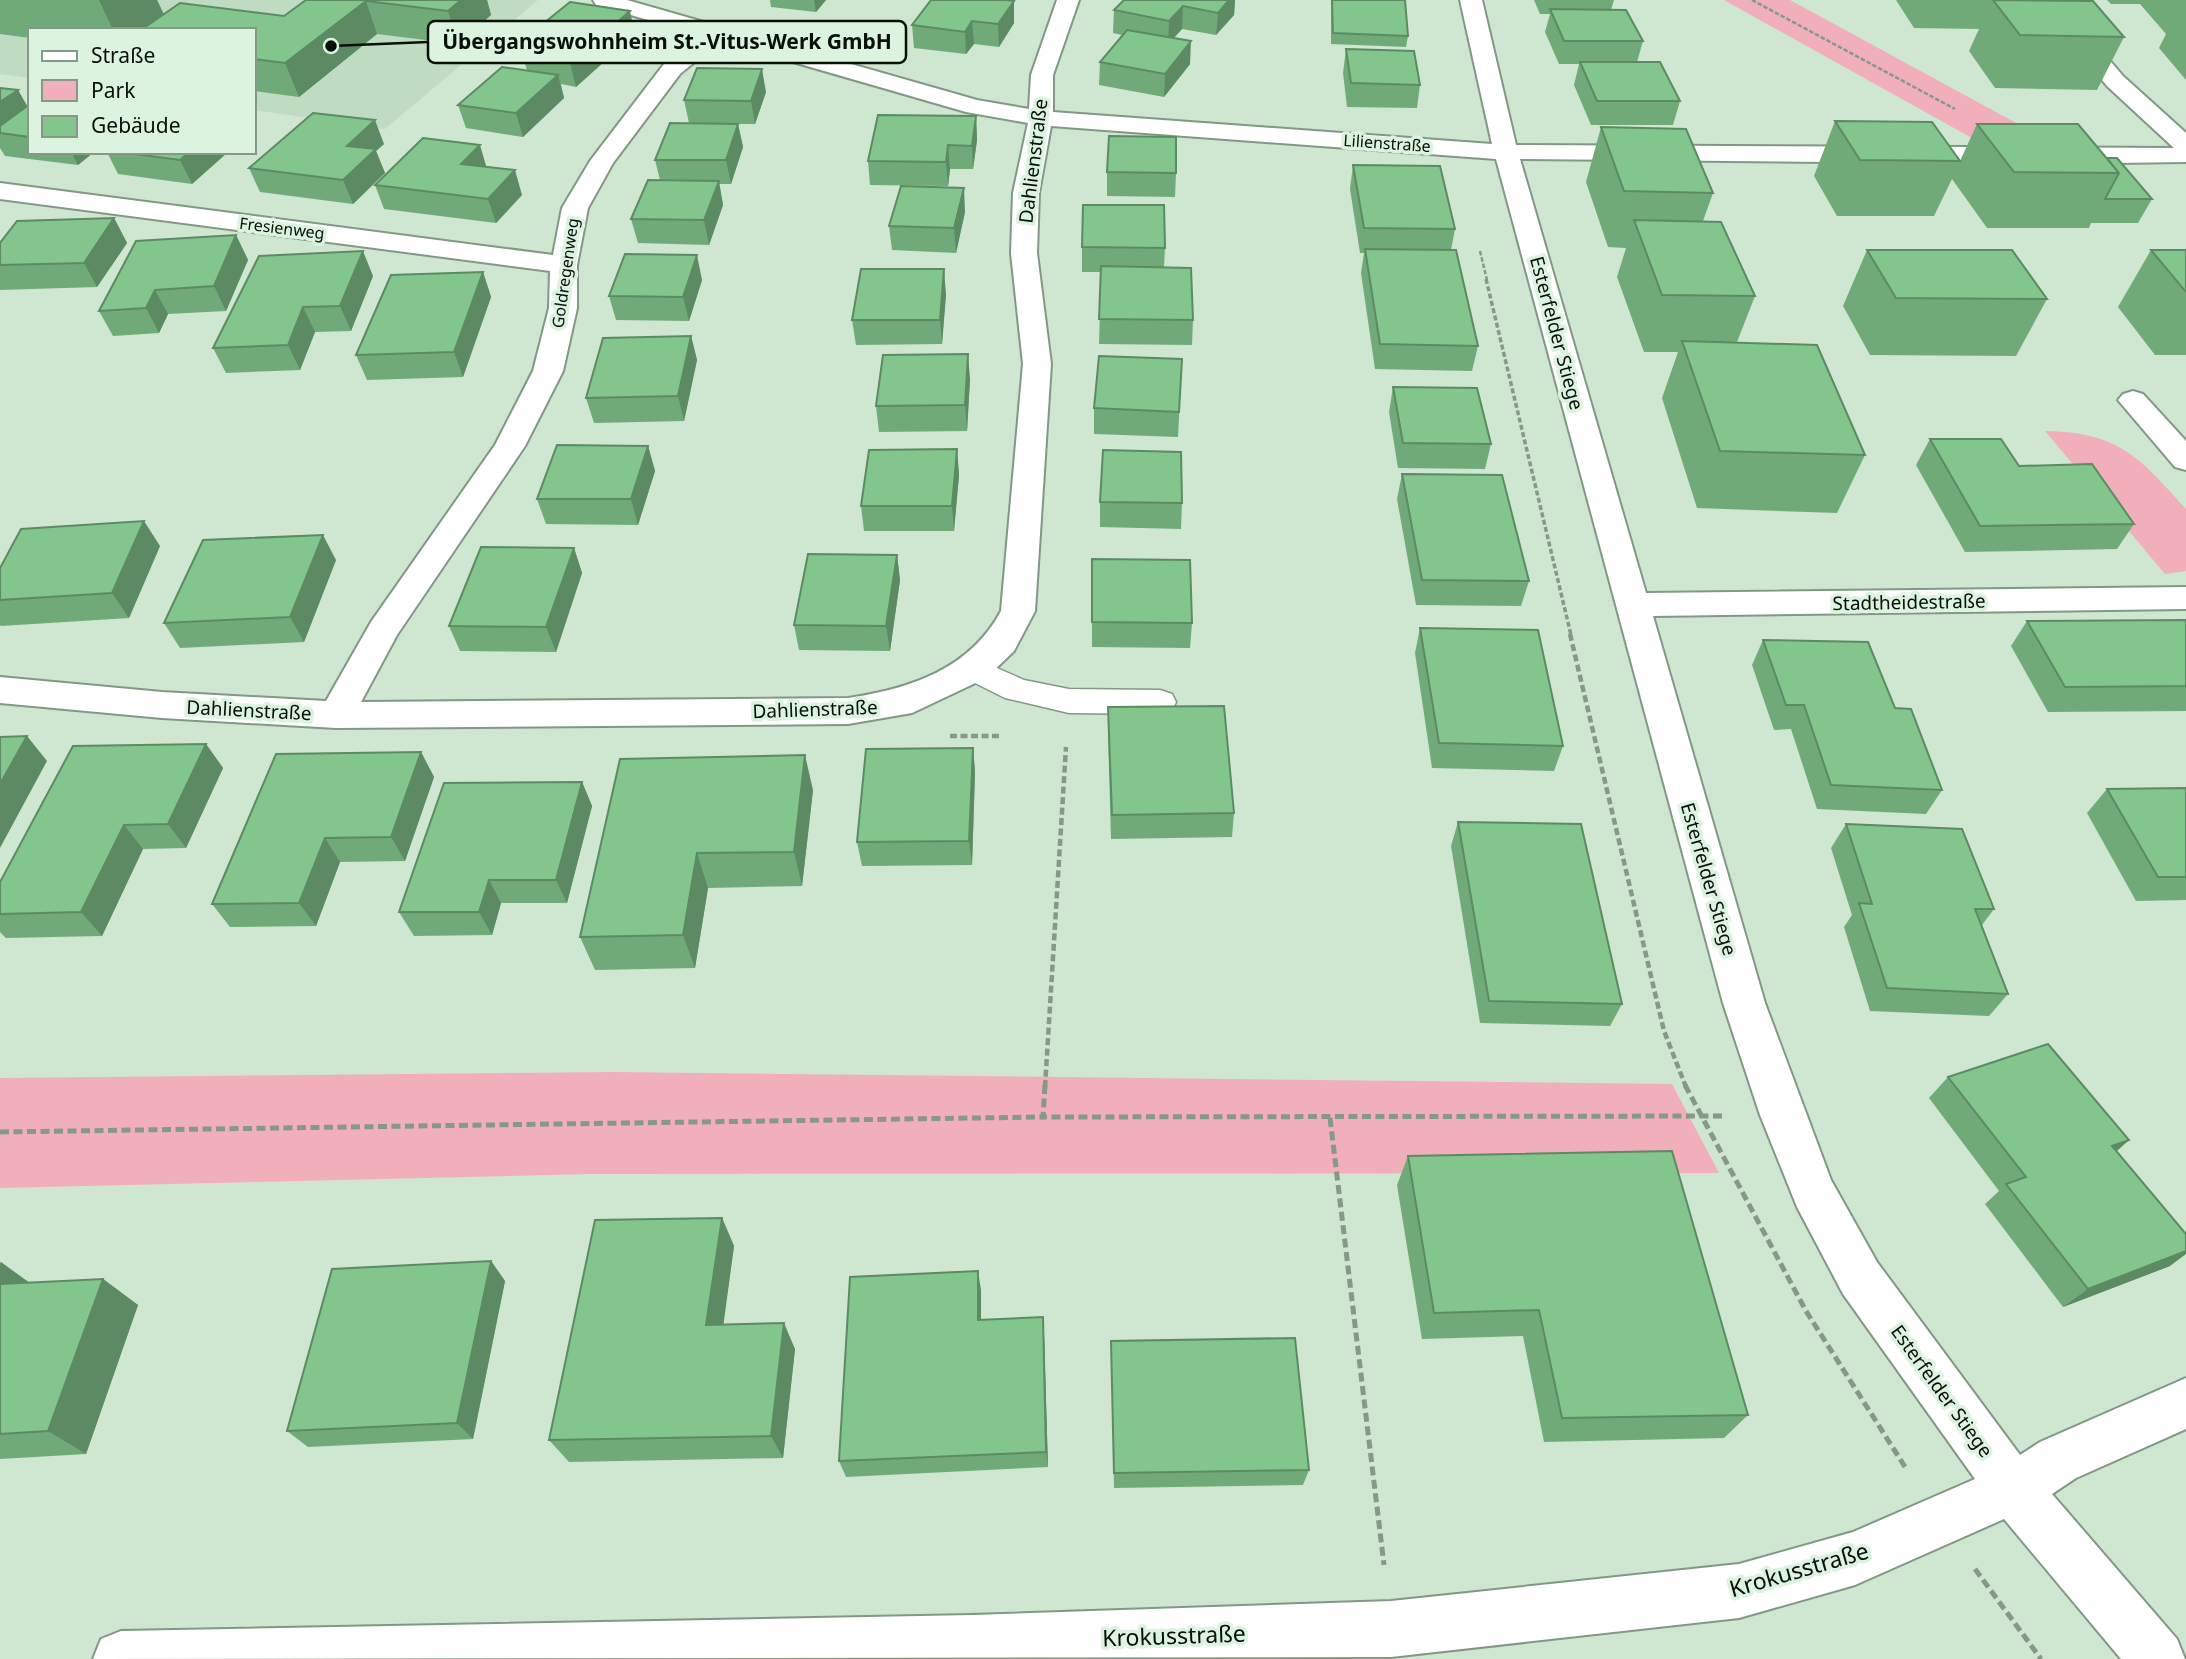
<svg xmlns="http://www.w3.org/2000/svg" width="2186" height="1659" font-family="'Noto Sans',sans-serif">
<rect width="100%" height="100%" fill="#cfe6d1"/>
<!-- built -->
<polygon fill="#bfdcc2" points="0,0 538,0 385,129 254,110 254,30 30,30 30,78 0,74"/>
<!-- green -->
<g fill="#f1afbb">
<polygon points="1724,0 1790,0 2029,130 2006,157"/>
<path d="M2045,431C2119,432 2140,458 2186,509V571L2165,574Z"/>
<polygon points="615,1072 1672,1084 1719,1173 589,1174 0,1188 0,1078"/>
</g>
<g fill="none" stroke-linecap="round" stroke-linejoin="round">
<!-- service casing -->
<g stroke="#829885" stroke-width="3">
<polygon id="service" points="974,658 1024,680 1069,689 1160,690 1172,694 1176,702 1172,710 1160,714 1069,713 1005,698 963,677 958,669 963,661"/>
</g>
<!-- minor casing -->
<g stroke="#829885" stroke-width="4">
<g id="minor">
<path d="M593,0H627L977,100L1029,109L1031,75L1057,0H1079L1053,75V112L1492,144L1460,0H1482L1516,145L2174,148L2107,86L2036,0H2058L2123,76L2186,133V162L2043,164L1520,159L1646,593L2186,587V609L1653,616L1765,1003L1831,1180L1877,1262L2020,1455L2040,1442L2186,1378V1429L2076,1478L2052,1494L2177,1639L2185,1659H2121L2004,1519L1855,1585L1739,1618L1391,1657L93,1659L101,1639L121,1631L972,1615L1391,1601L1739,1564L1853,1532L1975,1479L1843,1294L1797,1207L1760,1115L1723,1003L1496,159L1051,126L1039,193L1037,253L1051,364L1035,611L1014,651L986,678L912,713L848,724L336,728L162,718L0,703V677L162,692L326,701L371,622L495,445L533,371L549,308L550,271L0,199V183L553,255L562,208L590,161L664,64L700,35L596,5ZM720,41L966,112L1028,123L1013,193L1011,253L1023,364L1001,611C970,669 910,689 848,698L361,702L397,635L525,446L563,371L577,308V265L588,208L613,163L680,74Z"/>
<polygon points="2133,391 2143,394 2186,441 2186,470 2175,467 2118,400 2123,394"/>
</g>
</g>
<!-- path-far3 -->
<g stroke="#869888" stroke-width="2.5" stroke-dasharray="4.5 2" stroke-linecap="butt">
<polyline points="1752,0 1955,109"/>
<polyline points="1480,251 1487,280"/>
</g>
<!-- path-far2 -->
<polyline stroke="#869888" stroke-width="3.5" stroke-dasharray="5 2.5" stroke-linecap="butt" points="1486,279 1571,635"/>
<!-- path-far1 -->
<g stroke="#869888" stroke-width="4.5" stroke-dasharray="7 3.5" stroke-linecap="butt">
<polyline points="1570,634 1664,1031 1686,1087"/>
<polyline points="950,736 1001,736"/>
<polyline points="1045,1087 1066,747"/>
</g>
<!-- path -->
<g stroke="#869888" stroke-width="5" stroke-dasharray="9 4.5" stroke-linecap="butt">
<polyline points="1045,1085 1043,1117 1724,1116"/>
<polyline points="1685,1085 1806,1311 1907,1470"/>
<polyline points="1330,1118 1384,1565"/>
<polyline points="0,1132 1043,1117"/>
<polyline points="1975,1569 2041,1659"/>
</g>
<!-- service -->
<use href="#service" fill="#fff" fill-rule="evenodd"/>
<!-- minor -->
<use href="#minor" fill="#fff" fill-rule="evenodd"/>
</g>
<!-- wall -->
<g fill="#71aa79">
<polygon points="0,0 157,0 164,14 284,16 306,0 487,0 491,15 458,44 377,34 299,97 254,91 254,30 30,30 30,38 0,34"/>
<polygon points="770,0 826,0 816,12 771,7"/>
<polygon points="931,0 1014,23 999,47 974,44 966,54 914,48 912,25"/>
<polygon points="1124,0 1235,0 1234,15 1216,35 1182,29 1174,38 1190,64 1164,97 1099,85 1100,62 1122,35 1113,33 1114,10"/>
<polygon points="1331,0 1405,0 1408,36 1406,47 1331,44"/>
<polygon points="1534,0 1614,0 1611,10 1643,41 1637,62 1680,101 1673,125 1591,125 1574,85 1579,64 1559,64 1545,32 1550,14 1540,14"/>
<polygon points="1896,0 2031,0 2124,37 2097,90 1995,88 1969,51 1979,29 1914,28"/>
<polygon points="2107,0 2186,0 2186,80 2159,48 2166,34 2140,4 2111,4"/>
<polygon points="635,34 576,87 561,84 564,98 523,137 466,128 458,105 527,70 523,57 527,53 523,40"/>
<polygon points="1346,49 1420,85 1417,108 1347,107 1343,73"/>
<polygon points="0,88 18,90 27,106 30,104 30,152 94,152 78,165 5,156 0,148"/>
<polygon points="766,92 755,124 738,124 743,147 731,184 719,184 723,205 709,245 638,243 631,219 660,180 655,160 689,123 684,100"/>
<polygon points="976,116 977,140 973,169 950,169 948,186 870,185 868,161"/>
<polygon points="1835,121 1960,161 1977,124 2107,158 2152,199 2138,223 2091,223 2089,228 1987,228 1952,179 1934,216 1837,216 1814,176"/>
<polygon points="1601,127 1713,193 1703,221 1755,296 1737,342 1865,455 1837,513 1697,508 1662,398 1678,352 1644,352 1617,277 1626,248 1608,247 1586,182"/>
<polygon points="384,144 376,151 385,173 353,204 260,192 249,168"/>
<polygon points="107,152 228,152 192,184 118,174"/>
<polygon points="1353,165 1455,229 1451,250 1478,346 1472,371 1375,369 1361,273 1364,253 1360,253 1350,189"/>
<polygon points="487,167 522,195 496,223 384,209 375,185"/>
<polygon points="1107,172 1176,173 1175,197 1107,196"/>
<polygon points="965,212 956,253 892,250 889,226"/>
<polygon points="114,218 127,243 97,287 0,290 0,243"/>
<polygon points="236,235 248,260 226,311 168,314 159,333 113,336 99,311"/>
<polygon points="1082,247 1165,248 1164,267 1193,320 1192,345 1099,344 1101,272 1082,272"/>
<polygon points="1867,250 2047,299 2016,356 1870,355 1843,306"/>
<polygon points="2151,250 2186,250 2186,355 2155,355 2118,307"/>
<polygon points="483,272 491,297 463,377 367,380 356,355"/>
<polygon points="373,276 351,331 315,332 300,370 226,373 213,348"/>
<polygon points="702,280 689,321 616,320 609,296"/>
<polygon points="946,294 942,344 856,345 852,320"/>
<polygon points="691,336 697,360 684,421 594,423 586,398"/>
<polygon points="1182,359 1178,437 1094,434 1094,408"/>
<polygon points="970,379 967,431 879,432 876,406"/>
<polygon points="1393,387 1491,444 1485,469 1398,468 1389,412"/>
<polygon points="1930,439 2019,466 2134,524 2117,549 1965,552 1916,465"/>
<polygon points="648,446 655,471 638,525 546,524 537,499"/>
<polygon points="957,449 959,475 954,531 864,531 861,506"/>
<polygon points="1402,474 1529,581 1521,606 1416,605 1397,499"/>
<polygon points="1100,502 1182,503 1181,529 1100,527"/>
<polygon points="160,546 129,618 1,626 0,625 0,568"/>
<polygon points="574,548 582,573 556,652 460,651 449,626"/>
<polygon points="897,555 900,580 890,651 799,650 794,625"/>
<polygon points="1092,559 1192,623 1190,648 1092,647"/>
<polygon points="336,560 304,642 180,648 164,623"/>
<polygon points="2186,620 2186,711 2048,712 2011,646 2027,621"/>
<polygon points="1420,628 1563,746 1554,771 1432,768 1415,653"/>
<polygon points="1763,640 1895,708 1942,790 1926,814 1817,809 1791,729 1774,730 1752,665"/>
<polygon points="1108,707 1234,813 1232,837 1111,839 1108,732"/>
<polygon points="206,744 223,768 186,848 143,849 102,936 6,938 0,932 0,882"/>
<polygon points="973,748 975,772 972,865 862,866 857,842"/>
<polygon points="421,752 434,777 405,861 340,862 316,926 230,927 212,904"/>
<polygon points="620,759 813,790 802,886 708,888 695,968 595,970 580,937"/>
<polygon points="582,782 592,806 567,903 501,903 492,935 414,936 399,912"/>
<polygon points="2186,788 2186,900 2136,901 2087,813 2107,789"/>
<polygon points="1458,822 1622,1004 1610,1026 1480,1023 1451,846"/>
<polygon points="1846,824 1994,909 1982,925 2008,994 1989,1016 1870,1011 1844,927 1852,915 1831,848"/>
<polygon points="1948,1077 2129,1140 2117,1151 2170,1266 2063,1307 1985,1204 1999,1191 1929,1098"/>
<polygon points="1408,1156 1748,1415 1724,1438 1544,1442 1523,1336 1422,1339 1397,1185"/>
<polygon points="722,1218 734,1246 723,1324 795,1349 783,1458 569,1462 549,1440"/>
<polygon points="491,1261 505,1281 473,1439 308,1447 287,1431"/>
<polygon points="0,1262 30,1283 103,1279 138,1305 86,1454 0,1459"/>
<polygon points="981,1290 981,1320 1044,1335 1048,1467 846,1477 839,1461"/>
<polygon points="1111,1341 1309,1470 1303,1485 1114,1488"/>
</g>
<!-- shaded-wall -->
<g fill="#5c8b63">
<polygon points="99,0 157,0 167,22 155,30 113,30"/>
<polygon points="461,0 487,0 491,15 458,44 448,11"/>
<polygon points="814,0 826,0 816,12"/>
<polygon points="1229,0 1235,0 1234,15 1216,35 1218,13"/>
<polygon points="366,1 377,34 299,97 285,63"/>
<polygon points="1014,1 1014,23 999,47 998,24"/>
<polygon points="1183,6 1182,29 1168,44 1169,21"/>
<polygon points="630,11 635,34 576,87 570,63"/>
<polygon points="972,21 974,44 966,54 965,32"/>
<polygon points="1191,41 1190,64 1164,97 1165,74"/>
<polygon points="762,69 766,92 755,124 751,101"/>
<polygon points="558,75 564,98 523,137 516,113"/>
<polygon points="18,90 30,111 0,133 0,102"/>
<polygon points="976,116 977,140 973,169 972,146"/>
<polygon points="375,120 384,144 376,151 385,173 353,204 343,180 347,146"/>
<polygon points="738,124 743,147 731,184 726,160"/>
<polygon points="480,145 487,169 461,164"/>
<polygon points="948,145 950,169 948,186 946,162"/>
<polygon points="71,152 94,152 78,165"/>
<polygon points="189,152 228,152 192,184 180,160"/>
<polygon points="515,170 522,195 496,223 488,199"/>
<polygon points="719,181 723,205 709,245 704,220"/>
<polygon points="964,188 965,212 956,253 954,228"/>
<polygon points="114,218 127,243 97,287 84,263"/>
<polygon points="236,235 248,260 226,311 214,286"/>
<polygon points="363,251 373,276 351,331 340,306"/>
<polygon points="697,255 702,280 689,321 683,297"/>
<polygon points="944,269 946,294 942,344 940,320"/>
<polygon points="483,272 491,297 463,377 454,352"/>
<polygon points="155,290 168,314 159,333 146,308"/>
<polygon points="303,307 315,332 300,370 288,345"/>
<polygon points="691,336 697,360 684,421 678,396"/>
<polygon points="968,354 970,379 967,431 965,405"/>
<polygon points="648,446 655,471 638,525 631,499"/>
<polygon points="957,449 959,475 954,531 952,506"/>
<polygon points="144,521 160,546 129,618 112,593"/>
<polygon points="323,535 336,560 304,642 290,617"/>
<polygon points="574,548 582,573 556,652 546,627"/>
<polygon points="897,555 900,580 890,651 886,626"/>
<polygon points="27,736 47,761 0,848 0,784"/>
<polygon points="206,744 223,768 186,848 168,824"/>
<polygon points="973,748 975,772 972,865 969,841"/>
<polygon points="421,752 434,777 405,861 391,837"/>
<polygon points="805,755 813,790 802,886 794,852"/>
<polygon points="582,782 592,806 567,903 556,880"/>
<polygon points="124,825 143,849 102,936 81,912"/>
<polygon points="325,838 340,862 316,926 299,903"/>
<polygon points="697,853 708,888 695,968 683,935"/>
<polygon points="489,880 501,903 492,935 479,912"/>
<polygon points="2129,1140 2105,1161 2112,1146"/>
<polygon points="722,1218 734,1246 720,1350 706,1325"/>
<polygon points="2186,1251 2186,1254 2170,1266 2063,1307 2088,1289"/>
<polygon points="491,1261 505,1281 473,1439 457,1423"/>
<polygon points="1,1262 39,1290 0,1290 0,1266"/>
<polygon points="978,1271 981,1290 981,1338 978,1320"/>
<polygon points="103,1279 138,1305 86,1454 48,1431"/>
<polygon points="1043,1317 1044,1335 1048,1467 1046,1452"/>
<polygon points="784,1323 795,1349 783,1458 771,1436"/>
</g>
<!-- building -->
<g fill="#83c68d" stroke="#5c8b63" stroke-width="2">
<polygon points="306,0 461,0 448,11 366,1 285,63 254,59 254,30 141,30 180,3 284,16"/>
<polygon points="931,0 1006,0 1014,1 998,24 972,21 965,32 912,25"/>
<polygon points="1124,0 1229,0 1218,13 1183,6 1169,21 1114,10"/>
<polygon points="1332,0 1405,0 1408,36 1333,33"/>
<polygon points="1993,0 2093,1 2124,37 2020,35"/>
<polygon points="570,2 630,11 570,63 523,57 540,43 523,40"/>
<polygon points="1550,9 1626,10 1643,41 1564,41"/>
<polygon points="1127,30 1191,41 1165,74 1100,62"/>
<polygon points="1346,49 1414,51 1420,85 1351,83"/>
<polygon points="1580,62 1660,62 1680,101 1597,101"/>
<polygon points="502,67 558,75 516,113 458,105"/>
<polygon points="697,68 762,69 751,101 684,100"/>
<polygon points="0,88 18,90 0,102"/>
<polygon points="30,104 30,137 0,133 0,126"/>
<polygon points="313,113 375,120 347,146 376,149 343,180 249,168"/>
<polygon points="878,115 976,116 972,146 948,145 946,162 868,161"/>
<polygon points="1835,121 1932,122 1960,161 1860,160"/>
<polygon points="670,123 738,124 726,160 655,160"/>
<polygon points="1977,124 2078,124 2119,173 2014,172"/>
<polygon points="1601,127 1686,129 1713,193 1624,191"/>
<polygon points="1109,136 1176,137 1176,173 1107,172"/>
<polygon points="423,138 480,145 461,164 515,170 488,199 375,185"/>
<polygon points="120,152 189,152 180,160"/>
<polygon points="2107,158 2117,158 2152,199 2105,199 2119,173"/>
<polygon points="1353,165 1440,166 1455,229 1364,228"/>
<polygon points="648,180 719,181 704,220 631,219"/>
<polygon points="901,186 964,188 954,228 889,226"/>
<polygon points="1083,205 1164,205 1165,248 1082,247"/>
<polygon points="114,218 84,263 0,265 0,243 17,221"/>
<polygon points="1634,220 1721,222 1755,296 1662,295"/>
<polygon points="236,235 214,286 155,290 146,308 99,311 136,241"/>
<polygon points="1365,249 1456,250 1478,346 1380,344"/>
<polygon points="1867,250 2012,250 2047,299 1896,298"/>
<polygon points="2151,250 2186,250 2186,292"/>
<polygon points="363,251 340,306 303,307 288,345 213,348 259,256"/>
<polygon points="625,254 697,255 683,297 609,296"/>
<polygon points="1101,266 1191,268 1193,320 1099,319"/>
<polygon points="861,269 944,269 940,320 852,320"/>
<polygon points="483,272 454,352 356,355 391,275"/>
<polygon points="691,336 678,396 586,398 603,338"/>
<polygon points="1682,341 1817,345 1865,455 1720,451"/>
<polygon points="968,354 965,405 876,406 883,355"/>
<polygon points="1099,356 1182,359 1179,412 1094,408"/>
<polygon points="1393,387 1477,388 1491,444 1403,443"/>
<polygon points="1930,439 2001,439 2019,466 2092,464 2134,524 1980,526"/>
<polygon points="557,445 648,446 631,499 537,499"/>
<polygon points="957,449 952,506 861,506 869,450"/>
<polygon points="1103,450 1181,452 1182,503 1100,502"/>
<polygon points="1402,474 1502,475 1529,581 1422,580"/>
<polygon points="144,521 112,593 0,600 0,568 21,529"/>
<polygon points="323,535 290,617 164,623 203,540"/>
<polygon points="481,547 574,548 546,627 449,626"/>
<polygon points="808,554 897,555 886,626 794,625"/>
<polygon points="1092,559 1190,560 1192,623 1092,622"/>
<polygon points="2186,620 2186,686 2065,687 2027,621"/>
<polygon points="1420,628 1538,630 1563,746 1439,743"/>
<polygon points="1763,640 1868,642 1895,708 1911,709 1942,790 1831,785 1804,705 1786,705"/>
<polygon points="1224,706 1234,813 1112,815 1108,707"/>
<polygon points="27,736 0,784 0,737"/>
<polygon points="206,744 168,824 124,825 81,912 0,914 0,882 73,746"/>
<polygon points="973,748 969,841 857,842 866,749"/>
<polygon points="421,752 391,837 325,838 299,903 212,904 276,754"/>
<polygon points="805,755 794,852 697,853 683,935 580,937 620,759"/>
<polygon points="582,782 556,880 489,880 479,912 399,912 444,783"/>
<polygon points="2186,788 2186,877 2158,877 2107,789"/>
<polygon points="1458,822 1581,824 1622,1004 1489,1001"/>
<polygon points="1846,824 1962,829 1994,909 1975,909 2008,994 1887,988 1859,903 1872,904"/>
<polygon points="2048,1044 2129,1140 2112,1146 2186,1234 2186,1251 2088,1289 2006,1184 2026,1177 1948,1077"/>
<polygon points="1672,1151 1748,1415 1562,1418 1539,1310 1434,1313 1408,1156"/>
<polygon points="722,1218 706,1325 784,1323 771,1436 549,1440 595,1220"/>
<polygon points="491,1261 457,1423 287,1431 332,1269"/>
<polygon points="978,1271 978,1320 1043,1317 1046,1452 839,1461 850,1277"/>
<polygon points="103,1279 48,1431 0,1434 0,1284"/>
<polygon points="1295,1338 1309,1470 1114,1473 1111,1341"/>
</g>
<g text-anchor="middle" stroke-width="7" stroke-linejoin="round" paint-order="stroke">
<!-- far-street labels -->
<g font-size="16" fill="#081009" stroke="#dcf3df">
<text transform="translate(1387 143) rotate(4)" y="6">Lilienstraße</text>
<text transform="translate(282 228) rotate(7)" y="6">Fresienweg</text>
<text transform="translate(565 273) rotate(-82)" y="6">Goldregenweg</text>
</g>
<!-- street labels -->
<g font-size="19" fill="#081009" stroke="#dcf3df">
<text transform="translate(1033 161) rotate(-83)" y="7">Dahlienstraße</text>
<text transform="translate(1557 333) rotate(75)" y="7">Esterfelder Stiege</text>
<text transform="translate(1909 602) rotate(-1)" y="7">Stadtheidestraße</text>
<text transform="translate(815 709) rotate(-2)" y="7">Dahlienstraße</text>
<text transform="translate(249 710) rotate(3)" y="7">Dahlienstraße</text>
<text transform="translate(1709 879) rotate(74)" y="7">Esterfelder Stiege</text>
<text transform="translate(1942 1391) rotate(54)" y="7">Esterfelder Stiege</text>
</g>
<!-- near-street labels -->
<g font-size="23" fill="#081009" stroke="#dcf3df">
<text transform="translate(1799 1570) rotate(-16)" y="8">Krokusstraße</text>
<text transform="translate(1174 1636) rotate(-2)" y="8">Krokusstraße</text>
</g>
</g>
<!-- callouts -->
<path fill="none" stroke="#081009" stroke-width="2.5" d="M331 46L428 42"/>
<circle fill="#081009" stroke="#dcf3df" stroke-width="2.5" cx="331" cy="46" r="7"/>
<rect fill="#dcf3df" stroke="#081009" stroke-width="2.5" x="428" y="21" width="478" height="42" rx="7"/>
<g font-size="21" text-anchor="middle" font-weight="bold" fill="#081009">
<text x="667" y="49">Übergangswohnheim St.-Vitus-Werk GmbH</text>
</g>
<!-- legend -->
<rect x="28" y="28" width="228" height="126" fill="#dcf3df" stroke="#879889" stroke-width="2"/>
<rect x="42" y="51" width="35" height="10" fill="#ffffff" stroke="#879889" stroke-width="2"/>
<text x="91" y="63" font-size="21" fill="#081009">Straße</text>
<rect x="42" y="80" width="35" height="21" fill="#f1afbb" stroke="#879889" stroke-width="2"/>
<text x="91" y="98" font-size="21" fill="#081009">Park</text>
<rect x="42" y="116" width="35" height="21" fill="#83c68d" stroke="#879889" stroke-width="2"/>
<text x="91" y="133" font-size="21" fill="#081009">Gebäude</text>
</svg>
